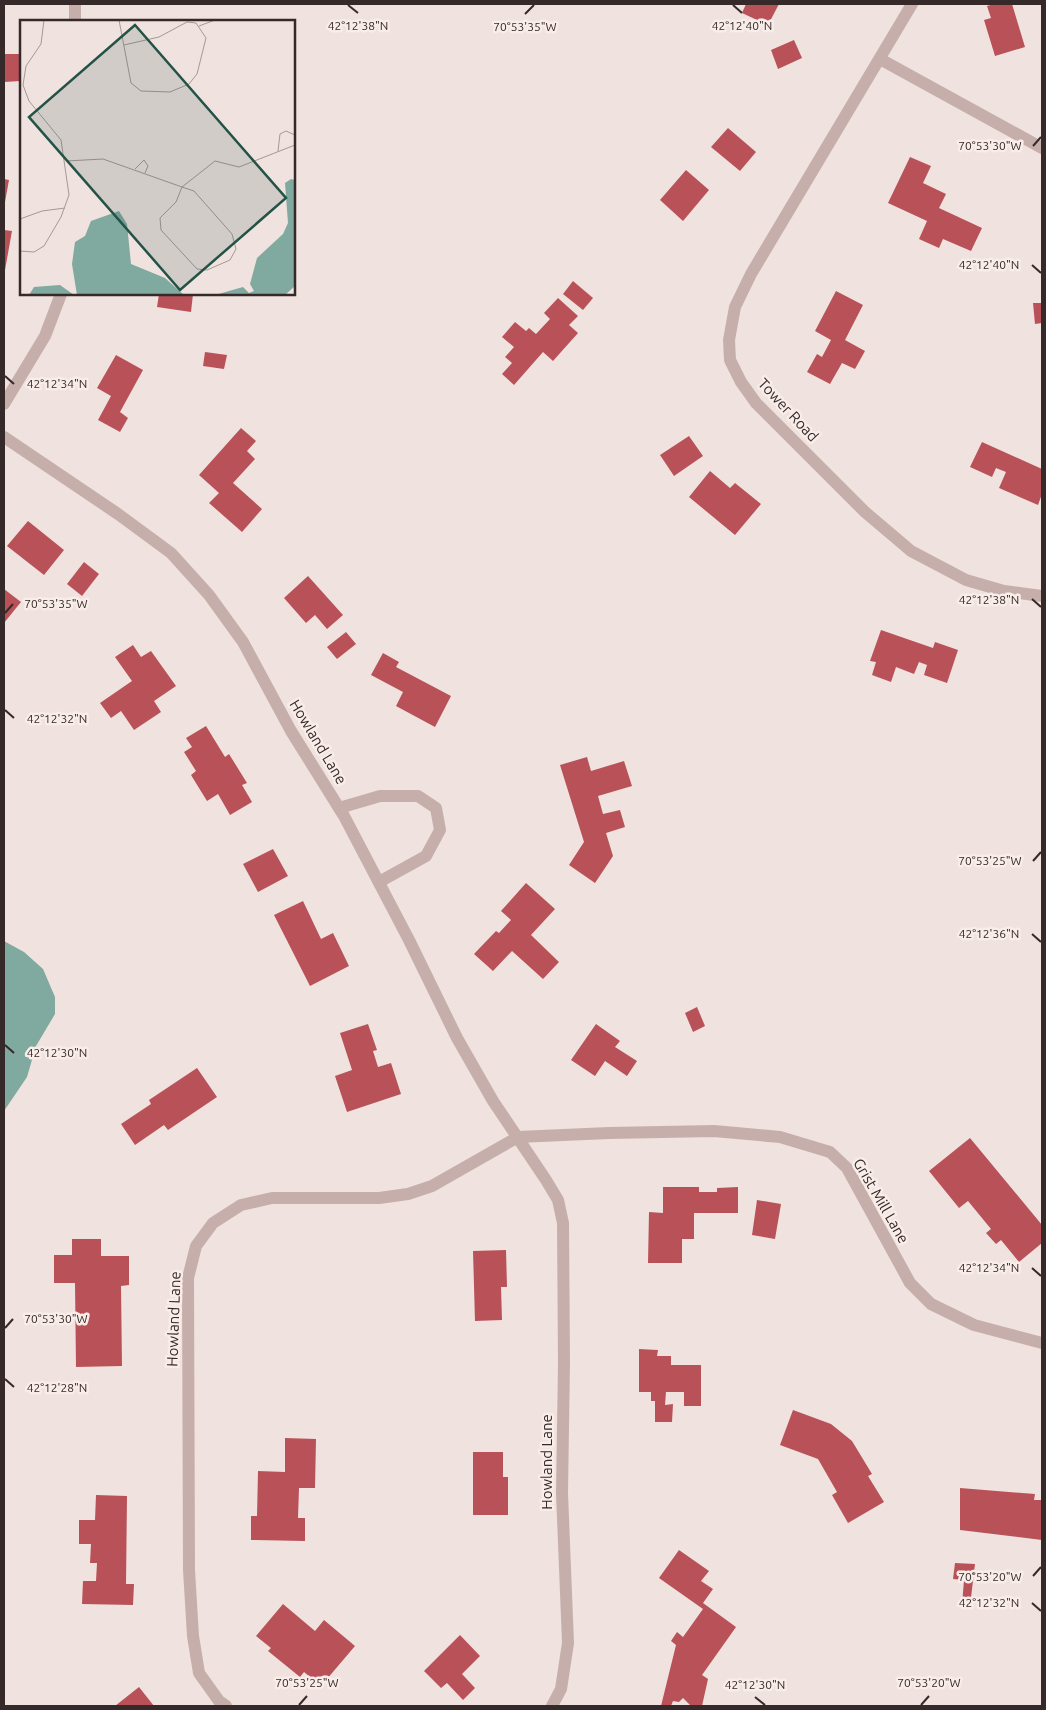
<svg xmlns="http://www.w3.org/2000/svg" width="1046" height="1710" font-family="Ubuntu,sans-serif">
<rect width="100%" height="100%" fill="#f0e2de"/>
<!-- water -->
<polygon fill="#80a99f" points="4,941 24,952 43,969 55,997 55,1014 36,1046 27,1077 4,1111"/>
<!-- building -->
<g fill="#b95258">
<polygon points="746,4 779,4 768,25 742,13"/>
<polygon points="994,4 1012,4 1025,47 995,56 984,20 991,18 987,6"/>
<polygon points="794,40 802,58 778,69 771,50"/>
<polygon points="4,54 21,54 21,81 4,82"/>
<polygon points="728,128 756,152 740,171 711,147"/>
<polygon points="910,157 931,166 923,183 946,194 939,208 982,228 971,251 943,239 939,248 919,239 927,221 888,203"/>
<polygon points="686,170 709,190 683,221 660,200"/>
<polygon points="4,179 9,180 5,202 4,202"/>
<polygon points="4,230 12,231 5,270 4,270"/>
<polygon points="573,281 593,298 583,310 563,294"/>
<polygon points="836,291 863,305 845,340 865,351 855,369 842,363 830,384 807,372 817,354 822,357 831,340 815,331"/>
<polygon points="159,294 193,294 191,312 157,307"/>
<polygon points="558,298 578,316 569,325 578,333 553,361 543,352 514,385 502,374 512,363 505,357 514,347 502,337 515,322 526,331 529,328 536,334 550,319 544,313"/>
<polygon points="1033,303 1042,303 1042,323 1035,324"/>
<polygon points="205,352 227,355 224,369 203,366"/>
<polygon points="116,355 143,370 120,412 128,418 120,432 98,420 111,396 97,388"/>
<polygon points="241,428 256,441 247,451 255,459 233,483 262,509 242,532 209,503 219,493 199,475"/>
<polygon points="689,436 703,456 674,476 660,455"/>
<polygon points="982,442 1042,469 1042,494 1038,505 999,488 1006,472 996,468 992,477 970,467"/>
<polygon points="710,471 730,488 735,483 761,504 735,535 689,497"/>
<polygon points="28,521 64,550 44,575 7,546"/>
<polygon points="84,562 99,574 82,596 67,584"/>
<polygon points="308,576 343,615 327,629 315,615 306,623 284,598"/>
<polygon points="4,589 21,602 4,623"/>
<polygon points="881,630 933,648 935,642 958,650 947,683 924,675 927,665 919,662 914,674 896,667 891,682 872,675 876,662 870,661"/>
<polygon points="346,632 356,644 337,659 327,647"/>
<polygon points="133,645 141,657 151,651 176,686 154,701 161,712 134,730 121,711 111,718 100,703 132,681 115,657"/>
<polygon points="383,653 399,662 396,667 451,696 435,727 396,706 403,692 371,675"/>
<polygon points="206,726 225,757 229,754 247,783 242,785 252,802 230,815 218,794 207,801 191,775 196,771 184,752 192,747 186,738"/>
<polygon points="587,757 591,771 624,761 632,786 598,796 603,814 620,810 625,827 606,833 613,856 595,883 569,865 584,842 560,765"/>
<polygon points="273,849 288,876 258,892 243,864"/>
<polygon points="526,883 555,909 531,935 559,962 543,979 512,951 493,971 474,954 496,931 499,933 511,920 501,911"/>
<polygon points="303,901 321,939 333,933 349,966 310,986 274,915"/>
<polygon points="697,1007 705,1026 693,1032 685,1013"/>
<polygon points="368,1024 377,1050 373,1051 378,1067 391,1063 401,1094 347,1112 335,1076 352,1070 340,1033"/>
<polygon points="596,1024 620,1041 615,1047 637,1061 627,1076 605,1061 595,1076 571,1060"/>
<polygon points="197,1068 217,1097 168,1130 164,1125 135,1145 121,1124 151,1104 149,1100"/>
<polygon points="970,1138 1042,1225 1042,1243 1019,1262 1001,1240 996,1244 986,1233 991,1229 968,1201 959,1208 929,1171"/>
<polygon points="663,1187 699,1187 699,1192 717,1192 717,1188 738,1187 738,1213 694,1213 694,1239 682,1239 682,1263 648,1263 649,1212 663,1213"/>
<polygon points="757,1200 781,1204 775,1239 752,1235"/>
<polygon points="72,1239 101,1239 101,1256 129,1256 129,1285 121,1286 122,1366 76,1367 75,1283 54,1283 54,1255 72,1255"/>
<polygon points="506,1250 507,1287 501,1287 502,1320 475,1321 473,1251"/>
<polygon points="639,1349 658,1350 657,1356 671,1356 671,1365 701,1365 701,1406 684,1406 684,1392 666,1392 665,1405 673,1404 672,1422 655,1422 655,1401 651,1401 651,1392 639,1392"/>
<polygon points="793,1410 831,1424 852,1441 872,1474 868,1476 884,1502 848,1523 832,1495 837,1492 818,1459 780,1445"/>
<polygon points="285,1438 316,1439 315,1488 299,1488 298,1518 305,1518 305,1541 251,1540 251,1516 257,1516 258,1471 285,1472"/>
<polygon points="473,1452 503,1452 503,1477 508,1477 508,1515 473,1515"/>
<polygon points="960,1488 1035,1494 1034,1500 1042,1500 1042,1540 960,1530"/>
<polygon points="96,1495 127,1496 126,1584 134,1584 133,1605 82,1604 83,1581 96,1581 97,1563 90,1563 91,1544 79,1544 79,1520 95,1520"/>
<polygon points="679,1550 709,1571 701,1581 713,1589 703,1603 736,1627 702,1675 708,1679 702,1706 691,1706 683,1698 679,1702 673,1701 671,1706 661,1706 676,1645 671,1641 677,1632 683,1637 703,1609 659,1578"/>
<polygon points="955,1563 975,1564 970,1606 962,1605 964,1580 953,1579"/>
<polygon points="283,1604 315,1631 324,1620 355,1646 321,1686 304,1672 300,1677 268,1651 271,1648 256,1636"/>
<polygon points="460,1635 480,1656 462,1674 475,1688 463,1700 447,1683 441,1688 424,1671"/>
<polygon points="139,1687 154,1706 115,1706"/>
</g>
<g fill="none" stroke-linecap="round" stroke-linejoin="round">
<!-- minor -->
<g stroke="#c6afab" stroke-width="12">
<polyline points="912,4 751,274 735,307 729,340 730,360 741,382 756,403 865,512 911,551 966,580 1004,591 1042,596"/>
<polyline points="75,21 75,4"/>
<polyline points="880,59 1042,148"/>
<polyline points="4,404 45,336 61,294"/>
<polyline points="4,437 118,514 171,553 209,595 243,642 291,731 344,816 409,940 457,1038 493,1101 546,1180 558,1200 563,1223 564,1363 562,1493 568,1643 561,1689 552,1706"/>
<polyline points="339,808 380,796 418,796 436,808 440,830 426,856 379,882"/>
<polyline points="226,1706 219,1701 199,1673 193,1636 189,1570 188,1278 196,1246 213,1223 241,1205 272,1198 379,1198 408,1194 432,1186 518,1137 609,1133 714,1131 780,1137 830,1152 847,1168 910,1283 931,1304 974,1325 1042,1343"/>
</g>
</g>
<!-- ticks -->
<path fill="none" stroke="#352929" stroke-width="2" d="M348,5L358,13M733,5L742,13M525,14L534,5M1033,146L1041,137M1032,265L1041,273M5,376L14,384M1032,599L1041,607M5,613L13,604M5,710L14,718M1033,861L1041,852M1032,934L1041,942M5,1045L14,1053M1032,1268L1041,1276M5,1328L13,1319M5,1379L14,1387M1033,1576L1041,1567M1032,1603L1041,1611M755,1697L765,1705M299,1705L307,1696M921,1705L929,1696"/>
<g text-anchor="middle" stroke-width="5" stroke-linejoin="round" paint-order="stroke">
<!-- street labels -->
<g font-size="15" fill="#352929" stroke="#f8ede9">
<text transform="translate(788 410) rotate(47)" y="5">Tower Road</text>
<text transform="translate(318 742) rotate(59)" y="5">Howland Lane</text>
<text transform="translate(881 1201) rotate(60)" y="5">Grist Mill Lane</text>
<text transform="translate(174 1319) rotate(-88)" y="5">Howland Lane</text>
<text transform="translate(547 1462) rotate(-90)" y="5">Howland Lane</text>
</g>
</g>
<!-- overview -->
<g transform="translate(20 20)">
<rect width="275" height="275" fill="#f0e2de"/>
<path d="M271,159L275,160V266L265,275H195L223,267L229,273L234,271L230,264L237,238L263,214L268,203L265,163ZM99,191L107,204L111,244L145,258L164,275H57L52,244L55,222L65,216L71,201ZM40,265L54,275H9L14,267Z" fill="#80a99f"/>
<path fill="none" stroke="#a59896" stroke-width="1" d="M99,0L111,63L121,71L150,72L169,64L177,54L186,18L176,3L167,2L139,17L104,25M179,6L195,0M258,131L260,114L266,111L275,115M46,141L83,139L162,167L156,182L140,198L141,210L177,249L187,250L210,240L216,229L212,214L174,171L162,167M115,149L124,140L128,146L125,153M162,167L195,141L219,147L275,125M0,199L22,191L45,188M0,231L14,232L24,226L41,197L49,175L41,120L9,81L3,65L6,46L21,24L24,0"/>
<path fill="#235247" fill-opacity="0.15" stroke="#235247" stroke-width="2.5" d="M115,5L266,178L160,270L9,97Z"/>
<rect width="275" height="275" fill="none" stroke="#352929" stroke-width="2.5"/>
</g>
<g font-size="12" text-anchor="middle" fill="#352929" stroke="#f8ede9" stroke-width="5" stroke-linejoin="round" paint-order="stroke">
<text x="358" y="30">42°12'38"N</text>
<text x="742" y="30">42°12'40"N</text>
<text x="525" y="31">70°53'35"W</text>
<text x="990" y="150">70°53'30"W</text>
<text x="989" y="269">42°12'40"N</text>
<text x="57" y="388">42°12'34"N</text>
<text x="989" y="604">42°12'38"N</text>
<text x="56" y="608">70°53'35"W</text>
<text x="57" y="723">42°12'32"N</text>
<text x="990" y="865">70°53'25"W</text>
<text x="989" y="938">42°12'36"N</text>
<text x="57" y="1057">42°12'30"N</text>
<text x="989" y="1272">42°12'34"N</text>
<text x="56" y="1323">70°53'30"W</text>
<text x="57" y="1392">42°12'28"N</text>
<text x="990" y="1581">70°53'20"W</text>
<text x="989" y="1607">42°12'32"N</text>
<text x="307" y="1687">70°53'25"W</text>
<text x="929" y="1687">70°53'20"W</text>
<text x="755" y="1689">42°12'30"N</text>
</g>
<!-- border -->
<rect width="1046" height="1710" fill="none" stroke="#352929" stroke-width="10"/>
</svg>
